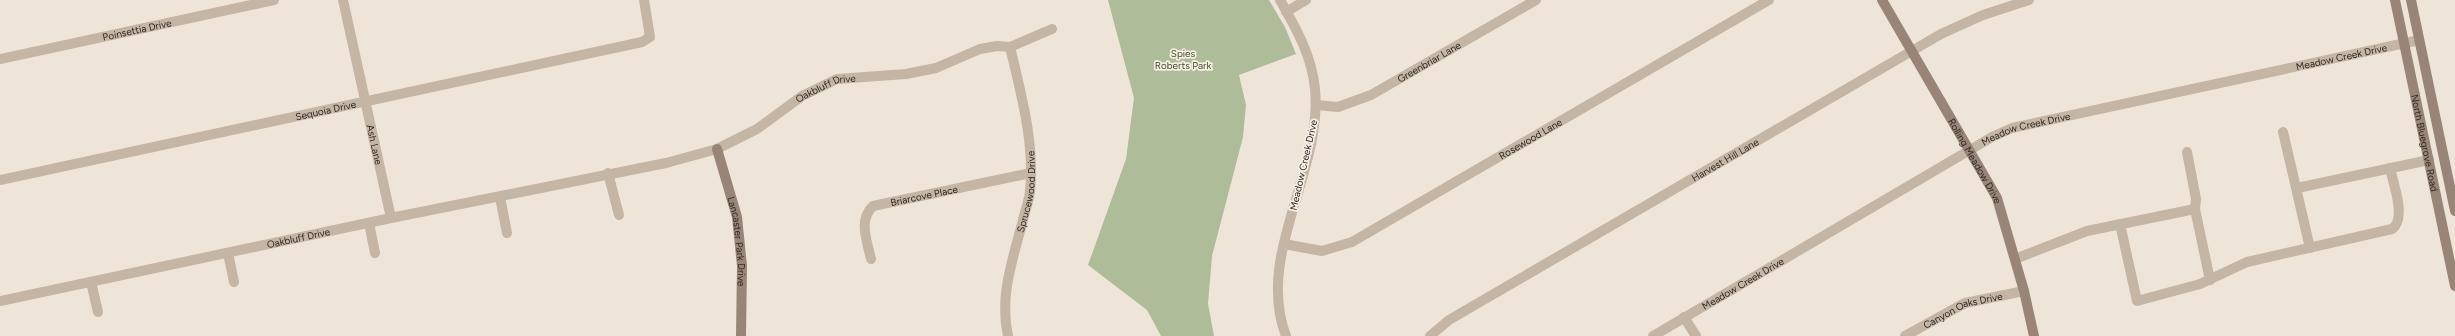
<svg xmlns="http://www.w3.org/2000/svg" width="2455" height="336" font-family="Figtree,sans-serif">
<rect width="100%" height="100%" fill="#eee5d8"/>
<!-- green -->
<polygon fill="#afbc99" points="1108,0 1269,0 1285,27 1296,54 1239,75 1246,105 1243,137 1212,256 1208,304 1214,336 1161,336 1147,310 1088,265 1126,159 1134,98"/>
<g fill="none" stroke-linecap="round" stroke-linejoin="round">
<!-- street -->
<g stroke="#c5b5a5" stroke-width="10">
<path id="s1" d="M343,0L391,218"/>
<path d="M1280,0C1296,28 1312,56 1315,89C1323,172 1255,254 1286,336"/>
<polyline points="1286,12 1306,0"/>
<path id="s2" d="M0,59L274,0"/>
<path id="s3" d="M1316,105L1338,107L1371,95L1536,0"/>
<polyline points="2283,132 2310,248"/>
<polyline points="2187,152 2196,199 2195,209 2210,280"/>
<polyline points="608,173 619,215"/>
<path id="s4" d="M0,180L642,42L650,37L644,0"/>
<polyline points="2297,188 2429,160"/>
<polyline points="500,197 507,233"/>
<polyline points="369,223 375,253"/>
<path d="M2120,224L2137,301L2200,284L2247,262L2392,229C2407,219 2393,183 2390,168"/>
<path id="s5" d="M1284,244L1322,251L1352,242L1769,0"/>
<polyline points="228,253 234,282"/>
<path id="s6" d="M871,259C867,241 858,220 873,206L1031,173"/>
<polyline points="2015,259 2087,231 2195,209"/>
<polyline points="91,282 98,312"/>
<path id="s7" d="M0,301L391,218L666,163L717,149L757,129L802,96L837,79L906,74L936,68L980,49L997,46L1010,47L1052,29"/>
<polyline points="1684,317 1696,336"/>
<path id="s8" d="M1008,336C999,296 1013,259 1023,220C1025,211 1029,201 1030,191C1035,144 1021,93 1010,47"/>
<path id="s9" d="M1430,336L1449,320L1941,34L1983,15L2029,0"/>
<path id="s10" d="M1653,336L1992,137L2012,128L2419,40"/>
<path id="s11" d="M1905,336L1965,303L2024,291"/>
</g>
<!-- secondary -->
<g stroke="#988577" stroke-width="10">
<path id="s12" d="M1882,0L1997,198L2024,291L2034,336"/>
<path id="s13" d="M2395,0L2455,286"/>
<polyline points="2411,0 2455,211"/>
<path id="s14" d="M717,149L737,217L742,266L741,336"/>
</g>
</g>
<g text-anchor="middle" stroke-width="3.5" stroke-linejoin="round" paint-order="stroke">
<!-- street labels -->
<g font-size="10" fill="#312a26" stroke="#f7efe3">
<text dy="4" stroke="none"><textPath href="#s2" startOffset="140">Poinsettia Drive</textPath></text>
<text dy="4" stroke="none"><textPath href="#s10" startOffset="752">Meadow Creek Drive</textPath></text>
<text dy="4" stroke="none"><textPath href="#s3" startOffset="124">Greenbriar Lane</textPath></text>
<text dy="4" stroke="none"><textPath href="#s7" startOffset="859">Oakbluff Drive</textPath></text>
<text dy="4" stroke="none"><textPath href="#s4" startOffset="333">Sequoia Drive</textPath></text>
<text dy="4" stroke="none"><textPath href="#s10" startOffset="428">Meadow Creek Drive</textPath></text>
<text dy="4" stroke="none"><textPath href="#s5" startOffset="276">Rosewood Lane</textPath></text>
<text dy="4" stroke="none"><textPath href="#s13" startOffset="146">North Bluegrove Road</textPath></text>
<text dy="4" stroke="none"><textPath href="#s1" startOffset="148">Ash Lane</textPath></text>
<text dy="4" stroke="none"><textPath href="#s9" startOffset="344">Harvest Hill Lane</textPath></text>
<text dy="4" stroke="none"><textPath href="#s12" startOffset="186">Rolling Meadow Drive</textPath></text>
<text transform="translate(1303 165) rotate(-77)" y="4">Meadow Creek Drive</text>
<text dy="4" stroke="none"><textPath href="#s8" startOffset="147">Sprucewood Drive</textPath></text>
<text dy="4" stroke="none"><textPath href="#s6" startOffset="108">Briarcove Place</textPath></text>
<text dy="4" stroke="none"><textPath href="#s7" startOffset="305">Oakbluff Drive</textPath></text>
<text dy="4" stroke="none"><textPath href="#s14" startOffset="95">Lancaster Park Drive</textPath></text>
<text dy="4" stroke="none"><textPath href="#s10" startOffset="104">Meadow Creek Drive</textPath></text>
<text dy="4" stroke="none"><textPath href="#s11" startOffset="64">Canyon Oaks Drive</textPath></text>
</g>
<!-- park labels -->
<g font-size="10" fill="#3f4e2b" stroke="#f7efe3">
<text x="1183" y="57">Spies<tspan x="1183" dy="12">Roberts Park</tspan></text>
</g>
</g>
</svg>
